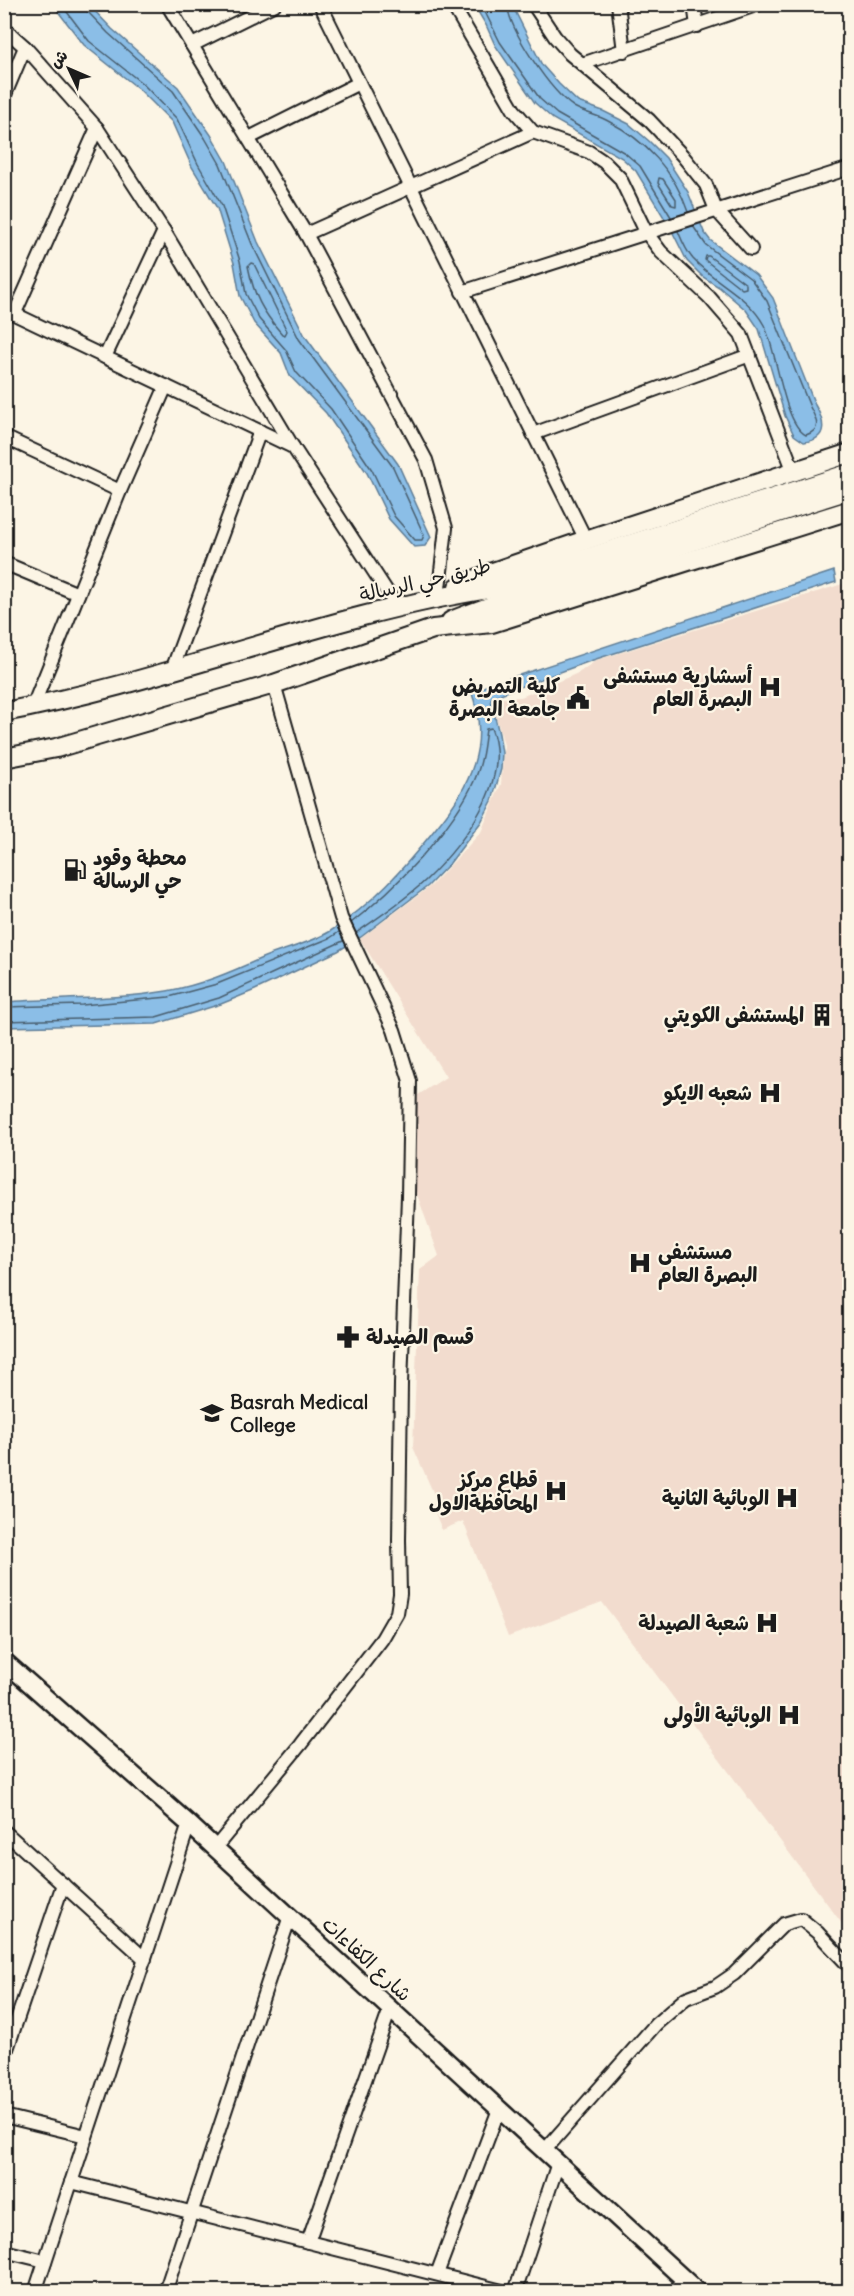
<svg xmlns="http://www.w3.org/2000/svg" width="854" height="2296" font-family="Delius,'Playpen Sans Arabic',sans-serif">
<rect width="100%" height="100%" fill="#fcf5e5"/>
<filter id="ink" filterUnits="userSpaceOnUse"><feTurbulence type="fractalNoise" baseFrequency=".0167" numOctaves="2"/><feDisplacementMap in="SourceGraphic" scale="12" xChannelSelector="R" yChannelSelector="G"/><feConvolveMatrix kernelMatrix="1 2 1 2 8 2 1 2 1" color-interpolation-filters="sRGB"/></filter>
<g filter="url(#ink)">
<!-- built -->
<polygon fill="#f2dcce" points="849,582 849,1933 602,1602 508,1637 463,1521 442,1530 432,1505 437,1501 413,1447 420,1270 439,1256 413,1183 412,1167 418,1095 446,1077 360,939 432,885 481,832 501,784 504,745 491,699 521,697 578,673 597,660"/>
<!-- water -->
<g fill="#8bbee7" stroke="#5f7d96" stroke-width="1.5">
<polygon points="53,5 89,5 112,29 178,87 211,135 226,161 258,242 305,336 398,464 431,537 425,546 414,547 389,519 367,473 326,413 290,376 281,353 254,323 240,296 234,263 217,208 192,167 172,122 139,89 84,45"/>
<path d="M474,5H512L542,65L559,84L578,102L603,111L629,124L649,141L666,158L688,192L704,232L710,240L756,275L773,298L815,405C824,420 830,439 804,442L794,435L785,416L759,329L746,310L719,287L703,277L687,261L671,229L636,171L622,158L553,119L535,103L495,45L486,25Z"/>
<path d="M834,571L836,582L593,660L492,697L491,700L499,734L502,753L501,769L492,801L481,822L450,863L428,886L361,937L338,951L255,990L221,1004L156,1024L5,1027V1002C59,998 114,1000 167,991C201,985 231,972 262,958C283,949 309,944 329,932C372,905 405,867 436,828C470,787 491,744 471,691Z"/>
</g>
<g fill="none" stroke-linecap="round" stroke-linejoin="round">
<!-- shore -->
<g stroke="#485d6d" stroke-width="1.5">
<polyline points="61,4 89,41 143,84 177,119 198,164 222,206 240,261 246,294 259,319 286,350 296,372 331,409 372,470 394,516 415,540 422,540 424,535 393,467 299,339 252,244 220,164 205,138 173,91 108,33 87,11 85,4"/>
<polyline points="481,4 500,42 540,99 557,114 625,153 640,166 671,217"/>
<path d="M507,4C510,32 551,92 574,107C584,113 598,115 608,121C645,140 675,172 688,212"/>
<polygon points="659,178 663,179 676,199 676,206 672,205 658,183"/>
<path d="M678,231C682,241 686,251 693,259C715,283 748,295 764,325C777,349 783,424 806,435C823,429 816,419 810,407L767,301L751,279L706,245L693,226"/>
<polygon points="706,256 709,256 746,284 746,288 742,289 705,260"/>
<path d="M251,263L254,264L287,331L285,335L282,334C262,311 254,296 248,266Z"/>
<path d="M351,923C395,889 453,829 475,779C482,763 484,746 486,729L491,728C513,781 462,845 426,880C406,899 379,917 356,933"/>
<polyline points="4,1007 82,1005 169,997 217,984 330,938 339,932"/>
<polyline points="4,1021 156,1017 219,998 343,941"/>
</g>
<!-- street casing -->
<g stroke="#1c1c1c" stroke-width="16">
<g id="street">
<polyline points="167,4 306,234 426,460 446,528 438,597"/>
<polyline points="320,4 586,540"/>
<polyline points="452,4 514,110 533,132 589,152 604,162 620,178 646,232 661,252 709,297 741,334 794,472"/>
<polyline points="533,4 555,37 570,54 649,120 682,155 706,185 716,210 751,249"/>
<polyline points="618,4 624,51"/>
<polyline points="694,4 697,26"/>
<polyline points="4,28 25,47 97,128 164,231 293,447 397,607"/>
<polyline points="192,45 275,4"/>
<polyline points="582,64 759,4"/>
<polyline points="4,97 25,47"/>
<polyline points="249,138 359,83"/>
<polyline points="306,234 533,132"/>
<polyline points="462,292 850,168"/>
<polyline points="4,309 293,447"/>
<polyline points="15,313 97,128"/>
<polyline points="105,357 164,231"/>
<polyline points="533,434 750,355"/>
<polyline points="4,437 120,491"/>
<polyline points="4,563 78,594"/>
<polyline points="172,670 260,431"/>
<polyline points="33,706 120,491 166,386"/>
<polyline points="4,1831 145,1959"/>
<polyline points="215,1848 300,1745 382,1639 397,1613 400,1594 399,1540 401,1384 408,1196 410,1081 394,1030 341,918 274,684"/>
<polyline points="4,2058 63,1884"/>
<polyline points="4,2116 86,2136"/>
<polyline points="545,2150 656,2024 686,1998 715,1987 734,1974 784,1924 801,1919 818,1933 850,1967"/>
<polyline points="71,2182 506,2292"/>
<polyline points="308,2242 390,2009"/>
<polyline points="4,2251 45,2261"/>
<polyline points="437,2274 499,2109"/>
<polyline points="35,2292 189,1824"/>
<polyline points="165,2292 290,1916"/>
<polyline points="515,2292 558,2163"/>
<polyline points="676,2292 682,2277"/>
</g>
</g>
<!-- secondary casing -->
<g stroke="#1c1c1c" stroke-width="21">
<polyline id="secondary" points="4,1661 189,1824 698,2292"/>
</g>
<!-- primary casing -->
<g stroke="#1c1c1c" stroke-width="22">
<g id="primary">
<polyline points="458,587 490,573 586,540 850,453"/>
<path d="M451,621C511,597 572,581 633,561C705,538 777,512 850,490"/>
<path d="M4,712C170,681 327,614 494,588L850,473"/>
<polyline points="4,758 56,748 274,684 433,629 492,623 850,510"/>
</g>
</g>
<!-- street -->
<use href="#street" stroke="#fcf5e5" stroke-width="12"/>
<!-- secondary -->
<use href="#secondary" stroke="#fcf5e5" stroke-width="16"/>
<!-- primary -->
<use href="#primary" stroke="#fcf5e5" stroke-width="18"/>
</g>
</g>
<!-- icons -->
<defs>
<g id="hospital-bare" transform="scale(1.8)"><path d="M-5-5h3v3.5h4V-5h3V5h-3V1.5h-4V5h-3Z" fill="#1c1c1c" stroke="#fcf5e5" stroke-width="2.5" paint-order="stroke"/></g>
<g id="civic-bare" transform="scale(1.8)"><path d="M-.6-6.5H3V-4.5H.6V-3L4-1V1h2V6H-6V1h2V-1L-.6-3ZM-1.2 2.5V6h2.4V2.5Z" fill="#1c1c1c" stroke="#fcf5e5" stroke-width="2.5" paint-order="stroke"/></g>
<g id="fuel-bare" transform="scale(1.8)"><path d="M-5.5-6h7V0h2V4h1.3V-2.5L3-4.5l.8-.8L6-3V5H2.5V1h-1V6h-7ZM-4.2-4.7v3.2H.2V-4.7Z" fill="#1c1c1c" stroke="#fcf5e5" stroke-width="2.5" paint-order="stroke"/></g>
<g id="building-bare" transform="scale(1.8)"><path d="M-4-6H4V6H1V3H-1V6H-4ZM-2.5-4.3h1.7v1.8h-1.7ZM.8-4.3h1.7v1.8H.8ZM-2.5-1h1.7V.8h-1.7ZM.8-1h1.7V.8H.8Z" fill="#1c1c1c" stroke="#fcf5e5" stroke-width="2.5" paint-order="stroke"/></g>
<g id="pharmacy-bare" transform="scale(1.8)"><path d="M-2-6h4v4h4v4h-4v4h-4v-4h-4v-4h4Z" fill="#1c1c1c" stroke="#fcf5e5" stroke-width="2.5" paint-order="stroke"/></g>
<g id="university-bare" transform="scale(1.8)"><path d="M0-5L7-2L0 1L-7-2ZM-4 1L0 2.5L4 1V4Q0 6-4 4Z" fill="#1c1c1c" stroke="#fcf5e5" stroke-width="2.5" paint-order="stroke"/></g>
</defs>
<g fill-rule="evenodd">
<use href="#hospital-bare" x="770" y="687"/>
<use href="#civic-bare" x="578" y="698"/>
<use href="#fuel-bare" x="75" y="870"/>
<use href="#building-bare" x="822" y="1015"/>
<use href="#hospital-bare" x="770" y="1093"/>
<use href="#hospital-bare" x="640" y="1263"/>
<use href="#pharmacy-bare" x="348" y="1337"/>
<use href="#university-bare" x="212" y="1413"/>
<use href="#hospital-bare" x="556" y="1491"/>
<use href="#hospital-bare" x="787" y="1498"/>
<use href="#hospital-bare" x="767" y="1623"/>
<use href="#hospital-bare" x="789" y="1715"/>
</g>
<g text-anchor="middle" stroke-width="4.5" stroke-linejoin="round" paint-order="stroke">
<!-- street labels -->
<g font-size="20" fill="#1c1c1c" stroke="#fcf5e5">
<text transform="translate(425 580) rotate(-13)" y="7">طريق حي الرسالة</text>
<text transform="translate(367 1959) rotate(43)" y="7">شارع الكفاءات</text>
</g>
<!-- poi labels -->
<g font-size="20" font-weight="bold" fill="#1c1c1c" stroke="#fcf5e5" text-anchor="end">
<text x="752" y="683">أسشارية مستشفى<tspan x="752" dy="23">البصرة العام</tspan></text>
<text x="560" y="693">كلية التمريض<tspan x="560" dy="23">جامعة البصرة</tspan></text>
<text x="93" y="865" text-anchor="start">محطة وقود<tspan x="93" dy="23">حي الرسالة</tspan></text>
<text x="804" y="1022">المستشفى الكويتي</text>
<text x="752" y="1100">شعبه الايكو</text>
<text x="658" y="1259" text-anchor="start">مستشفى<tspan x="658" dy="23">البصرة العام</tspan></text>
<text x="366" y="1344" text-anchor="start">قسم الصيدلة</text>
<text x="230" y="1409" text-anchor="start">Basrah Medical<tspan x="230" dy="23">College</tspan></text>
<text x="538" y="1487">قطاع مركز<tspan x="538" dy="23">المحافظةالاول</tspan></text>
<text x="769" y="1505">الوبائية الثانية</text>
<text x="749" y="1630">شعبة الصيدلة</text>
<text x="771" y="1722">الوبائية الأولى</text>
</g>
</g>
<!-- margin -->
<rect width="854" height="2296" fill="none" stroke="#fcf5e5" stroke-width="24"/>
<rect x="12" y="12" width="830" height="2272" fill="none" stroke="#1c1c1c" stroke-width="2" filter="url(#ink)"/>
<!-- north arrow -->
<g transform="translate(69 69) rotate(314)" stroke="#fcf5e5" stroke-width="4.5" paint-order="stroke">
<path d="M0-4.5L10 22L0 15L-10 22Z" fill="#1c1c1c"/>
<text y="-9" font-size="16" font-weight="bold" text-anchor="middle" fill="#1c1c1c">ش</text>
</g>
</svg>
